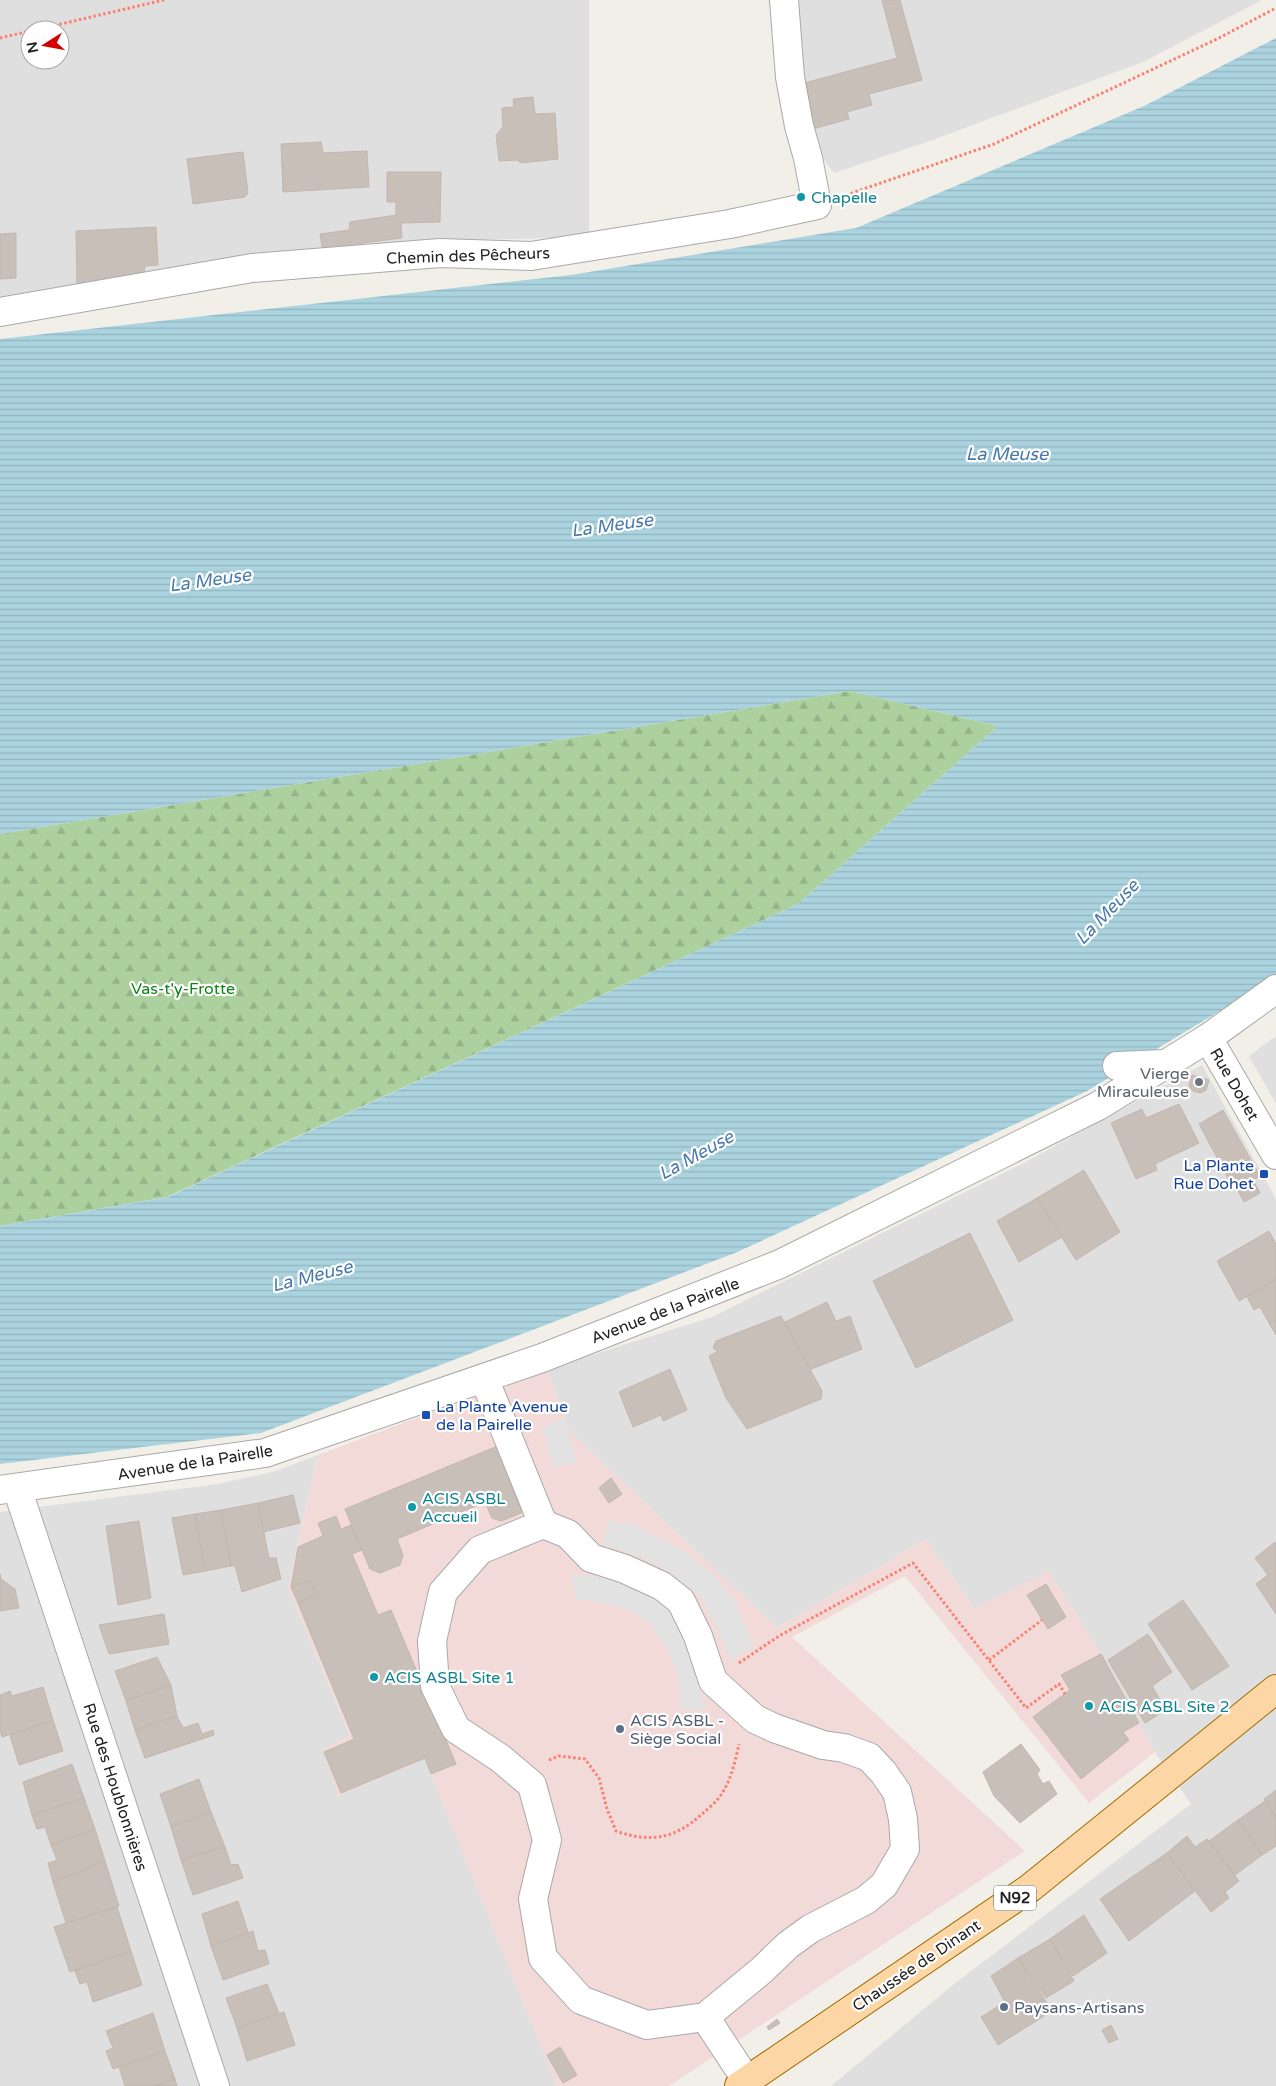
<svg xmlns="http://www.w3.org/2000/svg" width="1276" height="2086" font-family="'Varela Round',sans-serif">
<defs>
<pattern id="forest-firs" width="22" height="20" patternUnits="userSpaceOnUse" patternTransform="scale(1.25)"><rect width="22" height="20" fill="#add19e"/><path d="M5 1l3.5 6h-7zM16 11l3.5 6h-7z" fill="#95b388"/></pattern>
<pattern id="water-rules" width="6" height="5" patternUnits="userSpaceOnUse" patternTransform="scale(1.25)"><rect width="6" height="5" fill="#aad3df"/><path d="M0 2.5h6" fill="none" stroke="#92b5bf"/></pattern>
</defs>
<rect width="100%" height="100%" fill="#f2efe9"/>
<!-- residential -->
<g fill="#e0dfdf" fill-rule="evenodd">
<path d="M0,0H589V237L435,241L0,300ZM30,30H60V60H30Z"/>
<polygon points="788,0 1262,0 1143,62 927,142 834,173 807,138"/>
<polygon points="1276,1036 1276,1104 1249,1056"/>
<polygon points="1202,1065 1276,1199 1276,2086 831,2086 954,1984 1191,1804 1155,1752 1101,1654 1049,1572 974,1609 926,1539 777,1628 568,1430 547,1369 712,1317 1022,1164"/>
<polygon points="318,1455 288,1587 350,1736 337,1796 425,1758 557,2086 0,2086 0,1512 218,1484 276,1471"/>
</g>
<!-- commercial -->
<polygon fill="#f2dad9" points="547,1369 568,1430 777,1628 926,1539 974,1609 1049,1571 1101,1654 1155,1752 1089,1803 905,1576 792,1637 1025,1851 669,2086 557,2086 425,1759 338,1796 323,1749 350,1735 288,1587 318,1455"/>
<!-- forest -->
<polygon fill="url(#forest-firs)" points="850,691 998,726 798,904 167,1197 0,1226 0,834"/>
<!-- parking -->
<g fill="#e2e2e2">
<polygon points="564,1419 577,1461 554,1468 542,1427"/>
<polygon points="609,1520 636,1526 688,1553 715,1576 733,1599 747,1630 753,1648 730,1660 716,1626 701,1598 675,1576 652,1562 625,1551 602,1546"/>
<polygon points="572,1574 601,1577 628,1585 665,1605 696,1655 704,1711 681,1709 679,1685 673,1662 662,1641 648,1622 630,1611 608,1603 575,1599"/>
</g>
<!-- water -->
<polygon fill="url(#water-rules)" points="1276,38 1276,977 1087,1091 735,1253 261,1433 0,1464 0,1226 168,1197 798,904 998,726 850,691 0,834 0,339 571,275 856,228 1144,106"/>
<!-- building -->
<g fill="#c7bfb8" stroke="#c4b6ab">
<polygon points="882,0 900,0 922,80 869,94 872,105 847,112 849,119 809,130 797,85 897,58"/>
<polygon points="533,97 535,114 555,113 558,159 521,163 517,160 499,161 496,135 503,127 502,108 514,107 513,99"/>
<polygon points="321,142 323,153 367,151 369,187 283,192 281,144"/>
<polygon points="243,152 248,193 245,197 193,204 187,159"/>
<polygon points="387,172 441,172 440,222 401,223 402,238 355,244 354,250 323,253 320,234 349,230 350,222 396,215 396,202 387,202"/>
<polygon points="156,227 158,265 145,266 144,273 77,284 76,231"/>
<polygon points="16,233 16,278 0,279 0,234"/>
<polygon points="1192,1075 1209,1080 1206,1090 1201,1093 1193,1091 1189,1086"/>
<polygon points="1179,1104 1199,1143 1155,1164 1157,1170 1136,1179 1111,1123 1142,1109 1146,1118"/>
<polygon points="1223,1110 1260,1176 1253,1180 1260,1193 1244,1202 1237,1189 1235,1191 1199,1124"/>
<polygon points="1084,1170 1120,1232 1076,1260 1037,1198"/>
<polygon points="1037,1198 1062,1237 1019,1262 997,1221"/>
<polygon points="1269,1231 1276,1244 1276,1279 1239,1301 1217,1261"/>
<polygon points="970,1233 1013,1320 916,1368 873,1281"/>
<polygon points="1276,1279 1276,1320 1269,1323 1260,1307 1254,1310 1247,1297"/>
<polygon points="827,1302 836,1321 850,1316 862,1349 809,1370 785,1322"/>
<polygon points="781,1316 822,1391 821,1399 747,1429 726,1398 709,1356 718,1351 713,1348 716,1341"/>
<polygon points="1276,1320 1276,1335 1269,1323"/>
<polygon points="670,1369 687,1410 663,1421 661,1415 633,1427 619,1392"/>
<polygon points="500,1445 525,1505 521,1513 501,1521 492,1518 485,1502 397,1539 403,1555 400,1565 380,1573 370,1569 345,1509"/>
<polygon points="611,1478 622,1494 609,1503 599,1488"/>
<polygon points="293,1495 300,1523 263,1532 258,1503"/>
<polygon points="258,1503 269,1558 276,1558 281,1579 242,1592 235,1566 231,1566 221,1510"/>
<polygon points="221,1510 231,1566 205,1571 195,1514"/>
<polygon points="195,1514 205,1571 183,1575 172,1518"/>
<polygon points="336,1516 341,1529 351,1525 362,1550 352,1554 378,1615 391,1610 456,1764 431,1774 425,1758 341,1793 324,1752 354,1739 298,1603 316,1595 310,1580 291,1587 298,1547 323,1536 318,1523"/>
<polygon points="139,1521 151,1598 118,1605 106,1526"/>
<polygon points="1275,1542 1276,1544 1276,1614 1256,1584 1268,1575 1255,1558"/>
<polygon points="0,1574 1,1579 15,1589 19,1608 0,1611"/>
<polygon points="310,1580 316,1595 298,1603 291,1587"/>
<polygon points="1046,1584 1066,1617 1048,1629 1027,1595"/>
<polygon points="1183,1600 1229,1666 1192,1690 1148,1624"/>
<polygon points="164,1614 169,1644 109,1654 99,1625"/>
<polygon points="1148,1634 1172,1672 1152,1686 1166,1710 1145,1723 1108,1660"/>
<polygon points="1101,1654 1139,1723 1123,1732 1129,1740 1081,1779 1033,1717 1070,1690 1061,1675"/>
<polygon points="157,1657 171,1685 126,1701 115,1671"/>
<polygon points="171,1685 177,1716 135,1730 126,1701"/>
<polygon points="43,1687 53,1720 2,1737 0,1731 0,1695 10,1691 12,1696"/>
<polygon points="177,1716 183,1728 198,1723 202,1734 213,1730 214,1735 145,1758 135,1730"/>
<polygon points="53,1720 63,1751 19,1765 10,1735"/>
<polygon points="1021,1744 1040,1770 1037,1774 1043,1784 1049,1781 1057,1794 1020,1823 994,1796 983,1772"/>
<polygon points="72,1764 84,1798 32,1815 23,1782"/>
<polygon points="199,1779 211,1812 171,1827 160,1794"/>
<polygon points="1276,1790 1276,1818 1264,1799"/>
<polygon points="84,1798 95,1829 51,1845 45,1827 37,1829 32,1815"/>
<polygon points="1265,1801 1276,1818 1276,1846 1262,1855 1238,1820"/>
<polygon points="211,1812 225,1847 181,1860 171,1827"/>
<polygon points="1238,1820 1262,1855 1235,1875 1209,1841"/>
<polygon points="95,1829 105,1861 53,1882 48,1863 57,1860 51,1845"/>
<polygon points="1187,1836 1195,1847 1207,1839 1239,1881 1225,1892 1229,1898 1211,1912 1167,1853"/>
<polygon points="225,1847 231,1865 238,1864 243,1878 193,1895 181,1860"/>
<polygon points="1167,1853 1195,1891 1129,1941 1100,1899"/>
<polygon points="105,1861 119,1906 66,1923 53,1882"/>
<polygon points="238,1901 248,1932 211,1946 202,1914"/>
<polygon points="117,1907 131,1951 70,1972 54,1927"/>
<polygon points="1084,1915 1107,1953 1073,1976 1050,1939"/>
<polygon points="253,1931 258,1951 265,1950 269,1964 223,1980 211,1946"/>
<polygon points="1050,1939 1074,1981 1046,1998 1018,1958"/>
<polygon points="131,1951 142,1985 93,2002 87,1982 80,1984 75,1971"/>
<polygon points="1018,1958 1052,2011 998,2045 981,2017 1005,2002 991,1976"/>
<polygon points="267,1984 279,2013 237,2028 226,1998"/>
<polygon points="284,2012 295,2045 247,2061 237,2028"/>
<polygon points="153,2013 165,2051 113,2069 106,2051 113,2048 106,2031"/>
<polygon points="777,2019 780,2023 769,2030 767,2027"/>
<polygon points="1111,2025 1118,2039 1109,2043 1102,2030"/>
<polygon points="560,2047 577,2075 563,2083 547,2055"/>
<polygon points="165,2051 175,2079 155,2086 125,2086 119,2067"/>
<polygon points="175,2079 177,2086 155,2086"/>
</g>
<g fill="none" stroke-linecap="round" stroke-linejoin="round">
<!-- minor casing -->
<g stroke="#a9a9a9" stroke-width="30">
<g id="minor">
<polyline points="0,312 252,268 440,253 531,256 730,224 817,205 808,158 799,126 790,77 784,0"/>
<polyline points="1208,1038 1276,1155"/>
<polyline points="1117,1066 1165,1064"/>
<polyline points="484,1378 543,1524 568,1534 591,1558 625,1569 662,1586 681,1601 698,1636 713,1681 755,1719 774,1728 823,1745 844,1748 869,1757 883,1772 897,1792 903,1819 905,1849 884,1885 866,1900 810,1929 788,1945 762,1970 705,2017 647,2025 581,2000 543,1958 533,1899 547,1840 532,1785 500,1758 456,1729 435,1686 432,1641 443,1592 480,1550 543,1524"/>
<polyline points="17,1488 215,2086"/>
<polyline points="0,1490 265,1453 542,1358 780,1264 1098,1106 1208,1038 1276,989"/>
<polyline points="705,2017 747,2081"/>
</g>
</g>
<!-- major casing -->
<g stroke="#a06b00" stroke-width="30">
<polyline id="major" points="739,2086 1030,1888 1276,1689"/>
</g>
<!-- path -->
<g stroke="#fa8072" stroke-width="3" stroke-dasharray="2.5 2.5" stroke-linecap="butt">
<polyline points="35,30 164,0"/>
<polyline points="0,38 30,31"/>
<polyline points="846,195 994,144 1217,39 1276,8"/>
<polyline points="989,1660 1042,1620"/>
<polyline points="739,1663 779,1636 913,1563 1026,1708 1059,1684 1065,1694"/>
<path d="M549,1760L559,1756L585,1759L599,1778L607,1809L616,1831C650,1843 675,1839 702,1814C708,1809 716,1802 721,1795C731,1780 735,1762 739,1744"/>
</g>
<!-- minor -->
<use href="#minor" stroke="#fff" stroke-width="28"/>
<!-- major -->
<use href="#major" stroke="#fcd6a4" stroke-width="28"/>
</g>
<!-- markers -->
<g fill="#0f9aa8" stroke="#fff" stroke-width="2">
<circle cx="801" cy="197" r="5"/>
<circle cx="412" cy="1507" r="5"/>
<circle cx="374" cy="1677" r="5"/>
<circle cx="1089" cy="1706" r="5"/>
</g>
<circle fill="#6b7280" stroke="#fff" stroke-width="2" cx="1199" cy="1082" r="5"/>
<g fill="#1a4fb4" stroke="#fff" stroke-width="2">
<rect x="1259" y="1169" width="10" height="10" rx="2.5"/>
<rect x="421" y="1410" width="10" height="10" rx="2.5"/>
</g>
<g fill="#5c6f8a" stroke="#fff" stroke-width="2">
<circle cx="620" cy="1729" r="5"/>
<circle cx="1004" cy="2007" r="5"/>
</g>
<g text-anchor="middle" stroke-width="4.5" stroke-linejoin="round" paint-order="stroke">
<!-- shield labels -->
<rect fill="#fff" stroke="#646464" stroke-width="1" x="994" y="1885.5" width="42" height="25" rx="4"/>
<g font-size="15" font-weight="bold" fill="#222">
<text x="1015" y="1903">N92</text>
</g>
<!-- culture labels -->
<g font-size="16" fill="#0d838f" stroke="#fff" text-anchor="start">
<text x="811" y="203">Chapelle</text>
<text x="422" y="1504">ACIS ASBL<tspan x="422" dy="18">Accueil</tspan></text>
<text x="384" y="1683">ACIS ASBL Site 1</text>
<text x="1099" y="1712">ACIS ASBL Site 2</text>
</g>
<!-- street labels -->
<g font-size="16" fill="#222" stroke="#fff">
<text transform="translate(468 255) rotate(-2)" y="6">Chemin des Pêcheurs</text>
<text transform="translate(1235 1084) rotate(60)" y="6">Rue Dohet</text>
<text transform="translate(665 1310) rotate(-21)" y="6">Avenue de la Pairelle</text>
<text transform="translate(195 1462) rotate(-9)" y="6">Avenue de la Pairelle</text>
<text transform="translate(116 1787) rotate(72)" y="6">Rue des Houblonnières</text>
<text transform="translate(916 1965) rotate(-34)" y="6">Chaussée de Dinant</text>
</g>
<!-- park labels -->
<g font-size="16" fill="#0c8416" stroke="#fff">
<text x="183" y="994">Vas-t'y-Frotte</text>
</g>
<!-- worship labels -->
<g font-size="16" fill="#5b616d" stroke="#fff" text-anchor="end">
<text x="1189" y="1079">Vierge<tspan x="1189" dy="18">Miraculeuse</tspan></text>
</g>
<!-- transit labels -->
<g font-size="16" fill="#164399" stroke="#fff" text-anchor="end">
<text x="1254" y="1171">La Plante<tspan x="1254" dy="18">Rue Dohet</tspan></text>
<text x="436" y="1412" text-anchor="start">La Plante Avenue<tspan x="436" dy="18">de la Pairelle</tspan></text>
</g>
<!-- service labels -->
<g font-size="16" fill="#4e5e75" stroke="#fff" text-anchor="start">
<text x="630" y="1726">ACIS ASBL -<tspan x="630" dy="18">Siège Social</tspan></text>
<text x="1014" y="2013">Paysans-Artisans</text>
</g>
<!-- water labels -->
<g font-size="18" font-style="italic" fill="#4a7aab" stroke="#fff">
<text x="1007" y="460">La Meuse</text>
<text transform="translate(612 525) rotate(-8)" y="6">La Meuse</text>
<text transform="translate(210 580) rotate(-8)" y="6">La Meuse</text>
<text transform="translate(1107 912) rotate(-46)" y="6">La Meuse</text>
<text transform="translate(696 1155) rotate(-29)" y="6">La Meuse</text>
<text transform="translate(312 1276) rotate(-14)" y="6">La Meuse</text>
</g>
</g>
<!-- north arrow -->
<g transform="translate(45 45) rotate(259)"><circle r="24" fill="#ffffff" stroke="#a7a7a7"/>
<path d="M0-4L9 19L0 12L-9 19Z" fill="#d40000"/>
<text y="-8" font-size="14" font-weight="bold" text-anchor="middle" fill="#222222">N</text>
</g>
</svg>
